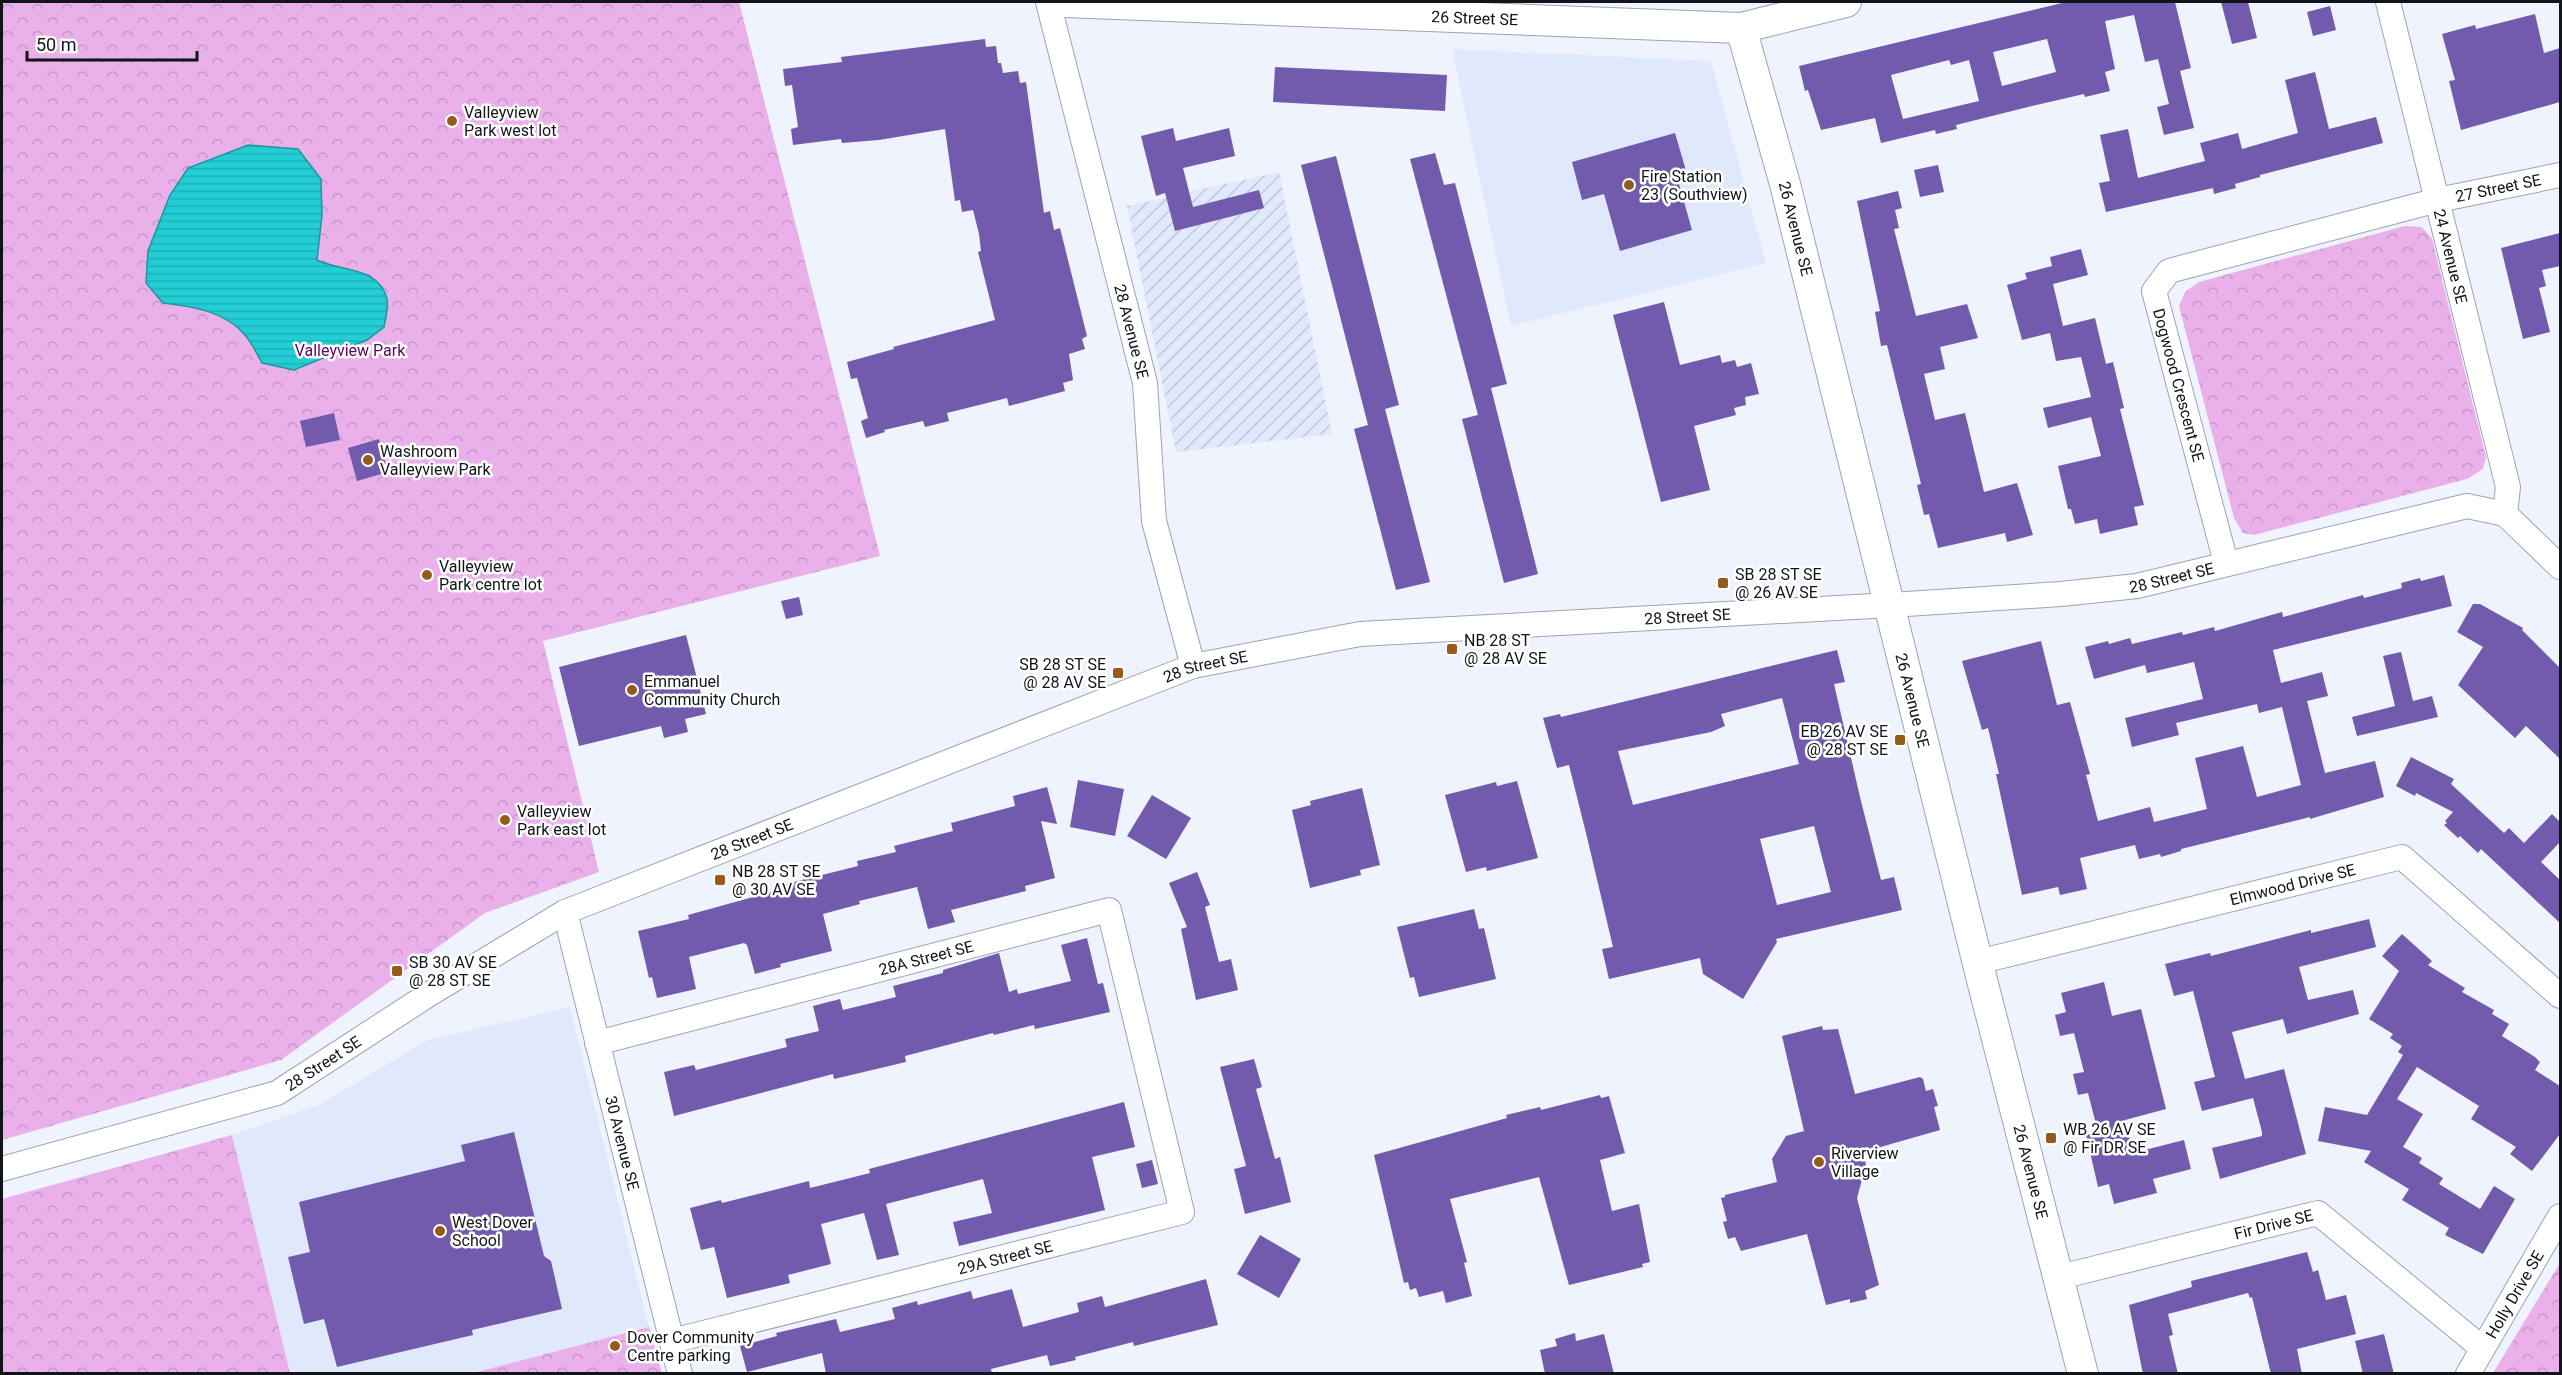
<svg xmlns="http://www.w3.org/2000/svg" width="2562" height="1375" font-family="Roboto,sans-serif">
<defs>
<pattern id="industrial-furrows" width="10" height="10" patternUnits="userSpaceOnUse" patternTransform="scale(1.5)"><rect width="10" height="10" fill="#e0e9fb"/><path d="M-1 1l2-2M0 10L10 0M9 11l2-2" fill="none" stroke="#bfc7d7"/></pattern>
<pattern id="forest-crowns" width="20" height="18" patternUnits="userSpaceOnUse" patternTransform="scale(1.5)"><rect width="20" height="18" fill="#e9b0ea"/><path d="M2 6a3 3 0 1 1 6 0M12 15a3 3 0 1 1 6 0" fill="none" stroke="#c796c8"/></pattern>
<pattern id="water-rules" width="6" height="5" patternUnits="userSpaceOnUse" patternTransform="scale(1.5)"><rect width="6" height="5" fill="#23cdd4"/><path d="M0 2.5h6" fill="none" stroke="#1eafb5"/></pattern>
</defs>
<rect width="100%" height="100%" fill="#eef3fd"/>
<!-- built -->
<g fill="#e0e9fb">
<polygon points="1452,49 1711,61 1766,263 1511,326"/>
<polygon points="570,1007 649,1327 473,1373 290,1373 232,1135 321,1104 428,1040"/>
</g>
<!-- industrial -->
<polygon fill="url(#industrial-furrows)" points="1279,172 1332,434 1176,452 1127,206"/>
<!-- forest -->
<g fill="url(#forest-crowns)">
<polygon points="2,2 739,2 880,556 543,641 599,872 485,913 281,1060 2,1140"/>
<polygon points="2405,226 2422,227 2432,239 2486,457 2483,469 2467,479 2254,535 2243,533 2234,518 2179,306 2185,292 2199,282"/>
<polygon points="232,1135 290,1373 2,1373 2,1199"/>
<polygon points="2560,1263 2560,1373 2493,1373"/>
<polygon points="649,1327 662,1373 473,1373"/>
</g>
<!-- water -->
<path fill="url(#water-rules)" stroke="#1e969c" stroke-width="1.5" d="M248,145L298,149L321,179L322,215L317,260C341,272 379,266 387,299C389,307 385,319 384,327L367,340L294,370L262,363C257,354 252,343 245,335C225,311 191,306 163,303L146,283L148,251L170,195L188,168Z"/>
<!-- building -->
<g fill="#725bad" fill-rule="evenodd">
<path d="M2066,2H2175L2191,68L2180,71L2194,128L2164,135L2157,107L2169,104L2158,59L2145,62L2134,15L2105,21L2115,69L2105,72L2110,91L2085,97L2084,94L2032,106L1956,125L1957,129L1936,134L1935,130L1881,143L1875,118L1821,130L1808,90L1805,91L1799,66ZM2047,39L2056,72L2002,86L1993,52ZM1949,60L1951,65L1969,60L1979,101L1903,119L1891,75Z"/>
<polygon points="2221,2 2248,2 2257,38 2232,44"/>
<polygon points="2330,6 2336,30 2313,36 2307,12"/>
<polygon points="2535,14 2544,53 2560,48 2560,102 2461,130 2449,81 2455,80 2442,34 2475,25 2476,29"/>
<polygon points="985,39 986,47 996,46 998,63 1001,63 1003,73 1018,71 1020,83 1026,82 1044,213 1050,211 1054,230 1060,228 1087,336 1082,339 1085,349 1069,354 1073,380 1063,383 1065,391 1009,406 1007,398 947,413 949,421 925,427 923,421 884,430 885,432 866,438 861,421 868,418 857,378 851,379 847,362 894,349 893,347 995,320 978,252 981,251 979,234 973,210 962,212 960,200 955,201 945,129 879,140 842,143 841,139 793,145 791,129 798,127 792,85 785,86 783,69 842,62 841,57"/>
<polygon points="1275,67 1447,75 1445,111 1273,102"/>
<polygon points="2315,72 2329,129 2376,117 2383,143 2260,175 2260,177 2235,184 2236,188 2214,194 2213,188 2106,212 2099,183 2110,181 2100,135 2128,129 2138,178 2205,161 2200,143 2238,133 2242,149 2298,133 2285,80"/>
<polygon points="1173,128 1176,141 1229,128 1235,156 1183,168 1193,207 1259,190 1264,208 1175,231 1165,193 1156,196 1141,136"/>
<polygon points="1675,133 1687,174 1677,177 1692,230 1620,251 1604,194 1582,200 1572,162"/>
<polygon points="1435,153 1444,185 1455,183 1507,384 1491,388 1538,574 1504,583 1462,419 1478,415 1410,159"/>
<polygon points="1336,156 1399,405 1385,409 1430,582 1396,590 1354,429 1368,425 1301,165"/>
<polygon points="1938,165 1944,192 1920,197 1914,170"/>
<polygon points="1898,191 1902,208 1895,210 1899,228 1894,229 1916,316 1967,304 1978,338 1940,347 1945,369 1924,374 1935,420 1965,413 1984,492 2017,483 2033,535 2007,542 2005,533 1938,548 1929,514 1924,515 1917,485 1921,484 1887,345 1881,346 1875,312 1880,311 1857,201"/>
<polygon points="2560,233 2560,266 2542,270 2546,286 2539,288 2550,332 2523,339 2501,248"/>
<polygon points="2081,249 2088,275 2053,284 2063,326 2095,318 2106,364 2113,362 2124,408 2120,409 2144,505 2134,507 2138,525 2100,534 2097,519 2075,524 2071,509 2068,509 2058,466 2101,456 2091,417 2048,428 2043,408 2091,397 2081,357 2056,361 2050,333 2022,340 2007,285 2027,279 2025,273 2052,266 2050,257"/>
<polygon points="1664,302 1680,365 1720,355 1722,363 1735,360 1737,367 1751,363 1759,394 1745,397 1746,405 1734,408 1736,415 1694,426 1710,490 1661,502 1613,315"/>
<polygon points="334,413 340,440 306,447 300,421"/>
<polygon points="379,439 388,472 357,481 348,448"/>
<polygon points="2444,575 2452,606 2273,650 2281,683 2322,672 2328,696 2307,701 2325,773 2375,761 2384,797 2310,819 2310,817 2181,849 2181,851 2161,857 2160,854 2139,859 2135,845 2080,858 2087,889 2060,895 2058,887 2022,895 1996,774 1999,774 1988,728 1982,730 1962,661 2041,641 2057,705 2070,702 2090,774 2086,775 2098,821 2150,807 2154,822 2207,809 2195,758 2243,746 2257,797 2301,785 2282,707 2259,713 2257,704 2176,723 2179,735 2132,747 2125,718 2203,699 2194,662 2147,673 2145,665 2094,679 2085,647 2108,641 2109,644 2130,638 2132,644 2182,632 2183,635 2214,627 2215,631 2282,612 2283,617 2363,595 2364,598 2402,588 2401,583 2420,578 2421,581"/>
<polygon points="799,597 803,615 786,619 781,601"/>
<polygon points="2473,604 2480,604 2523,628 2522,630 2560,668 2560,759 2526,726 2515,738 2458,685 2483,647 2457,632"/>
<polygon points="686,635 706,714 685,719 688,732 664,738 661,726 579,746 559,667"/>
<path d="M1837,650L1845,682L1834,684L1860,797L1881,880L1894,877L1902,910L1776,939L1777,942L1743,999L1703,974L1700,958L1609,979L1602,949L1613,947L1586,833L1569,765L1557,768L1543,718L1560,714L1561,717ZM1782,698L1799,764L1633,805L1618,751L1711,732L1725,726L1721,714ZM1814,826L1831,892L1777,905L1760,839Z"/>
<polygon points="2401,652 2413,701 2432,696 2438,717 2357,736 2352,717 2395,706 2383,656"/>
<polygon points="2411,757 2454,779 2451,784 2504,833 2509,828 2524,843 2552,814 2560,822 2560,842 2541,862 2560,880 2560,923 2481,849 2478,853 2460,836 2458,838 2444,825 2447,823 2445,821 2453,812 2416,793 2415,796 2396,786"/>
<polygon points="1078,780 1124,789 1115,836 1070,827"/>
<polygon points="1517,781 1538,858 1487,871 1486,867 1466,872 1445,795 1496,782 1497,786"/>
<polygon points="1047,787 1057,824 1041,821 1055,878 1025,886 1026,891 951,910 955,922 928,929 917,887 859,901 860,904 823,914 832,951 780,964 781,967 755,974 747,945 744,943 689,957 696,989 657,998 652,977 649,978 638,931 689,919 688,915 775,891 774,887 858,866 857,861 896,852 894,846 953,831 951,823 1015,806 1013,796"/>
<polygon points="1362,788 1380,865 1360,870 1361,875 1310,888 1292,810 1311,805 1310,801"/>
<polygon points="1152,795 1191,818 1166,859 1127,836"/>
<polygon points="1197,872 1210,905 1205,907 1219,962 1231,959 1238,990 1196,1000 1181,929 1187,927 1169,883"/>
<polygon points="1474,909 1479,929 1484,928 1496,979 1419,997 1414,977 1410,978 1397,927"/>
<polygon points="2369,919 2376,947 2299,967 2308,1000 2353,990 2359,1014 2287,1034 2283,1019 2232,1032 2245,1079 2284,1069 2306,1154 2220,1179 2212,1148 2262,1136 2262,1132 2253,1098 2202,1111 2194,1082 2215,1077 2193,991 2174,996 2165,964 2210,953 2211,956 2311,930 2311,933"/>
<polygon points="2402,934 2432,961 2428,965 2465,988 2462,992 2494,1010 2492,1014 2509,1024 2502,1036 2535,1057 2540,1062 2535,1070 2560,1086 2560,1134 2532,1171 2510,1154 2516,1147 2471,1119 2479,1106 2417,1067 2397,1099 2423,1114 2403,1147 2422,1158 2419,1163 2443,1178 2439,1184 2480,1209 2494,1186 2515,1199 2483,1254 2445,1235 2449,1228 2402,1200 2409,1189 2364,1162 2371,1151 2318,1141 2325,1107 2367,1115 2403,1055 2398,1052 2402,1046 2390,1038 2393,1034 2369,1019 2399,971 2382,956"/>
<polygon points="1087,938 1098,984 1103,983 1110,1012 1035,1029 1034,1025 994,1035 993,1033 905,1056 906,1062 834,1079 833,1074 674,1116 664,1072 694,1065 696,1070 787,1047 785,1039 819,1031 813,1006 840,999 843,1010 896,997 893,986 943,973 943,970 999,953 1009,992 1017,989 1018,994 1071,981 1061,945"/>
<polygon points="2104,982 2112,1016 2141,1009 2166,1109 2125,1120 2133,1153 2184,1140 2191,1169 2153,1179 2157,1193 2114,1204 2109,1184 2098,1187 2093,1165 2086,1135 2098,1132 2088,1093 2078,1095 2073,1074 2084,1072 2074,1033 2060,1036 2055,1015 2066,1012 2061,993"/>
<polygon points="1822,1026 1823,1030 1838,1029 1855,1094 1920,1077 1923,1079 1926,1091 1933,1089 1938,1106 1934,1107 1940,1130 1863,1152 1866,1165 1857,1198 1879,1285 1865,1291 1867,1299 1850,1303 1850,1299 1826,1305 1807,1234 1741,1251 1735,1237 1728,1239 1723,1222 1727,1221 1721,1198 1725,1197 1725,1195 1777,1182 1772,1159 1786,1136 1804,1131 1782,1036"/>
<polygon points="1254,1059 1262,1087 1256,1089 1275,1159 1280,1157 1291,1202 1245,1214 1234,1169 1246,1166 1220,1067"/>
<polygon points="1600,1095 1601,1098 1609,1096 1625,1153 1600,1160 1612,1211 1639,1204 1650,1262 1642,1264 1643,1267 1569,1285 1539,1177 1450,1199 1467,1262 1464,1263 1472,1296 1446,1303 1443,1291 1419,1297 1416,1288 1410,1290 1408,1282 1404,1283 1374,1155 1507,1118 1506,1115 1540,1107 1541,1110"/>
<polygon points="1124,1102 1135,1147 1092,1157 1105,1210 959,1246 953,1222 992,1213 983,1179 886,1204 899,1255 877,1260 864,1213 821,1224 831,1264 788,1275 790,1283 727,1298 714,1247 701,1250 690,1208 721,1200 722,1203 809,1181 810,1188 870,1173 869,1169"/>
<polygon points="514,1132 544,1256 551,1261 562,1309 472,1330 473,1335 337,1367 324,1319 304,1324 288,1257 310,1252 299,1202 465,1161 461,1145"/>
<polygon points="1152,1160 1158,1184 1142,1188 1136,1164"/>
<polygon points="1260,1235 1301,1259 1279,1298 1237,1274"/>
<polygon points="2307,1252 2313,1272 2318,1270 2326,1300 2346,1295 2356,1334 2297,1349 2302,1374 2271,1374 2252,1297 2250,1298 2248,1293 2168,1314 2173,1335 2169,1336 2178,1374 2143,1374 2129,1305 2192,1287 2191,1281"/>
<polygon points="1206,1279 1218,1325 1134,1346 1133,1342 1075,1357 1076,1360 1050,1366 1047,1355 991,1369 992,1374 826,1374 822,1353 747,1372 740,1346 777,1336 776,1333 836,1319 840,1332 895,1319 892,1308 917,1301 918,1305 971,1291 973,1299 1012,1289 1023,1327 1079,1312 1077,1303 1102,1296 1105,1307"/>
<polygon points="1575,1333 1576,1341 1604,1334 1614,1374 1545,1374 1540,1350 1557,1346 1555,1339"/>
<polygon points="2384,1334 2394,1374 2363,1374 2355,1341"/>
</g>
<g fill="none" stroke-linecap="round" stroke-linejoin="round">
<!-- minor casing -->
<g stroke="#9ca4b2" stroke-width="26">
<g id="minor">
<path id="s1" d="M1048,2L1145,383L1154,521L1193,666"/>
<path id="s2" d="M2388,2L2508,487L2505,514"/>
<polyline points="2505,514 2560,567"/>
<path id="s3" d="M2226,563L2154,291L2169,271L2438,200L2560,175"/>
<path id="s4" d="M565,912L680,1374"/>
<path id="s5" d="M1978,962L2402,857L2560,996"/>
<path id="s6" d="M597,1043L1109,910L1182,1212L672,1341"/>
<path id="s7" d="M2,1169L277,1093L431,993L565,912L1193,666L1360,634L1891,605L2061,594L2137,586L2467,506L2505,514"/>
<path id="s8" d="M2060,1277L2318,1213L2482,1348"/>
<path id="s9" d="M2468,1374L2560,1216"/>
</g>
</g>
<!-- tertiary casing -->
<g stroke="#9ca4b2" stroke-width="32">
<g id="tertiary">
<path id="s10" d="M1064,2L1741,28L1846,2"/>
<path id="s11" d="M1741,28L1785,184L1983,984L2083,1374"/>
</g>
</g>
<!-- minor -->
<use href="#minor" stroke="#fff" stroke-width="24"/>
<!-- tertiary -->
<use href="#tertiary" stroke="#fff" stroke-width="30"/>
</g>
<!-- markers -->
<g fill="#975a1d" stroke="#fff" stroke-width="2">
<circle cx="452" cy="121" r="6"/>
<circle cx="1629" cy="185" r="6"/>
<circle cx="368" cy="460" r="6"/>
<circle cx="427" cy="575" r="6"/>
<rect x="1717" y="577" width="12" height="12" rx="3"/>
<rect x="1446" y="643" width="12" height="12" rx="3"/>
<rect x="1112" y="667" width="12" height="12" rx="3"/>
<circle cx="632" cy="690" r="6"/>
<rect x="1894" y="734" width="12" height="12" rx="3"/>
<circle cx="505" cy="820" r="6"/>
<rect x="714" y="874" width="12" height="12" rx="3"/>
<rect x="391" y="965" width="12" height="12" rx="3"/>
<rect x="2045" y="1132" width="12" height="12" rx="3"/>
<circle cx="1819" cy="1162" r="6"/>
<circle cx="440" cy="1231" r="6"/>
<circle cx="615" cy="1346" r="6"/>
</g>
<g text-anchor="middle" stroke-width="5" stroke-linejoin="round" paint-order="stroke">
<!-- street labels -->
<g font-size="16" fill="#111419" stroke="#fff">
<text dy="6" stroke="none"><textPath href="#s10" startOffset="411">26 Street SE</textPath></text>
<text dy="6" stroke="none"><textPath href="#s3" startOffset="646">27 Street SE</textPath></text>
<text dy="6" stroke="none"><textPath href="#s11" startOffset="208">26 Avenue SE</textPath></text>
<text dy="6" stroke="none"><textPath href="#s2" startOffset="262">24 Avenue SE</textPath></text>
<text dy="6" stroke="none"><textPath href="#s1" startOffset="340">28 Avenue SE</textPath></text>
<text transform="translate(2179 385) rotate(75)" y="6">Dogwood Crescent SE</text>
<text dy="6" stroke="none"><textPath href="#s7" startOffset="2284">28 Street SE</textPath></text>
<text dy="6" stroke="none"><textPath href="#s7" startOffset="1798">28 Street SE</textPath></text>
<text dy="6" stroke="none"><textPath href="#s7" startOffset="1312">28 Street SE</textPath></text>
<text dy="6" stroke="none"><textPath href="#s11" startOffset="694">26 Avenue SE</textPath></text>
<text dy="6" stroke="none"><textPath href="#s7" startOffset="826">28 Street SE</textPath></text>
<text dy="6" stroke="none"><textPath href="#s5" startOffset="324">Elmwood Drive SE</textPath></text>
<text dy="6" stroke="none"><textPath href="#s6" startOffset="340">28A Street SE</textPath></text>
<text dy="6" stroke="none"><textPath href="#s7" startOffset="340">28 Street SE</textPath></text>
<text dy="6" stroke="none"><textPath href="#s4" startOffset="238">30 Avenue SE</textPath></text>
<text dy="6" stroke="none"><textPath href="#s11" startOffset="1180">26 Avenue SE</textPath></text>
<text dy="6" stroke="none"><textPath href="#s8" startOffset="220">Fir Drive SE</textPath></text>
<text transform="translate(1005 1257) rotate(-14)" y="6">29A Street SE</text>
<text dy="6" stroke="none"><textPath href="#s9" startOffset="92">Holly Drive SE</textPath></text>
</g>
<!-- poi labels -->
<g font-size="16" fill="#111419" stroke="#fff" text-anchor="start">
<text x="464" y="118">Valleyview<tspan x="464" dy="18">Park west lot</tspan></text>
<text x="1641" y="182">Fire Station<tspan x="1641" dy="18">23 (Southview)</tspan></text>
<text x="380" y="457">Washroom<tspan x="380" dy="18">Valleyview Park</tspan></text>
<text x="439" y="572">Valleyview<tspan x="439" dy="18">Park centre lot</tspan></text>
<text x="1735" y="580">SB 28 ST SE<tspan x="1735" dy="18">@ 26 AV SE</tspan></text>
<text x="1464" y="646">NB 28 ST<tspan x="1464" dy="18">@ 28 AV SE</tspan></text>
<text x="1106" y="670" text-anchor="end">SB 28 ST SE<tspan x="1106" dy="18">@ 28 AV SE</tspan></text>
<text x="644" y="687">Emmanuel<tspan x="644" dy="18">Community Church</tspan></text>
<text x="1888" y="737" text-anchor="end">EB 26 AV SE<tspan x="1888" dy="18">@ 28 ST SE</tspan></text>
<text x="517" y="817">Valleyview<tspan x="517" dy="18">Park east lot</tspan></text>
<text x="732" y="877">NB 28 ST SE<tspan x="732" dy="18">@ 30 AV SE</tspan></text>
<text x="409" y="968">SB 30 AV SE<tspan x="409" dy="18">@ 28 ST SE</tspan></text>
<text x="2063" y="1135">WB 26 AV SE<tspan x="2063" dy="18">@ Fir DR SE</tspan></text>
<text x="1831" y="1159">Riverview<tspan x="1831" dy="18">Village</tspan></text>
<text x="452" y="1228">West Dover<tspan x="452" dy="18">School</tspan></text>
<text x="627" y="1343">Dover Community<tspan x="627" dy="18">Centre parking</tspan></text>
</g>
<!-- park labels -->
<g font-size="16" fill="#5e0463" stroke="#fff">
<text x="350" y="356">Valleyview Park</text>
</g>
</g>
<!-- border -->
<rect width="2562" height="1375" fill="none" stroke="#111419" stroke-width="6"/>
<!-- scale -->
<path d="M27 51v9h170v-9" fill="none" stroke="#111419" stroke-width="3"/>
<text x="36" y="51" font-size="18" fill="#111419" stroke="#ffffff" stroke-width="4.5" paint-order="stroke">50 m</text>
</svg>
